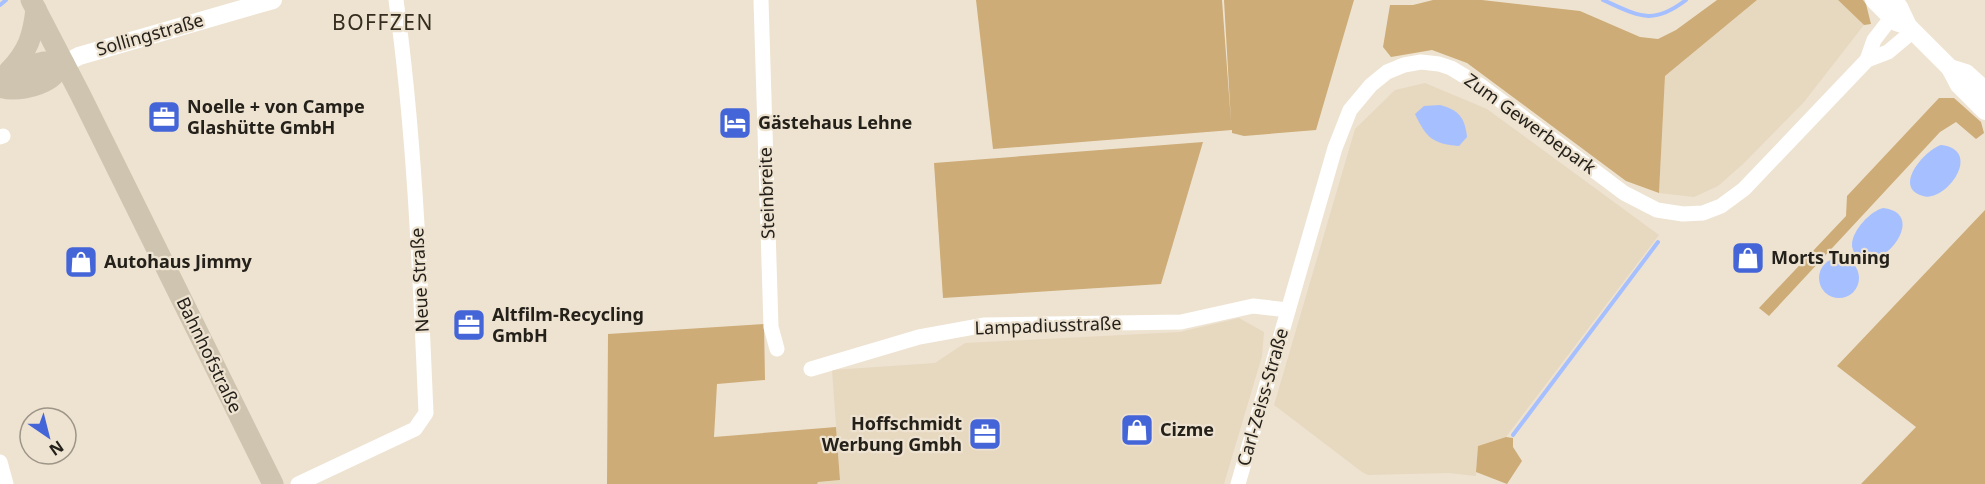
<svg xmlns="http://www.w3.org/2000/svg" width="1985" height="484" font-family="'Noto Sans',sans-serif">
<rect width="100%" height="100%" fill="#eee3d1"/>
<!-- built -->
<g fill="#e7d8c0">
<polygon points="1757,0 1838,0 1864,25 1804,102 1743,164 1718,186 1694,197 1659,193 1665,76"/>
<polygon points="1425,83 1487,109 1659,235 1506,437 1478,446 1476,476 1449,473 1368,475 1362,472 1274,405 1355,129 1395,90"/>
<polygon points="1239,318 1264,332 1262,356 1224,484 817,484 817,482 840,480 832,370 935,363 965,343 1180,332"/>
</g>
<!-- green -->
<g fill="#cdac77">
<polygon points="976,0 1222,0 1231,122 1224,0 1354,0 1316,130 1244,136 1232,133 1232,130 993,149"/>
<polygon points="1433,0 1482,0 1580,11 1640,37 1658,39 1676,30 1717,0 1757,0 1665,76 1659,193 1626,181 1467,63 1432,50 1391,57 1383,47 1390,5 1413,5"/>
<polygon points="1838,0 1863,0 1866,4 1871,24 1864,25"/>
<polygon points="1939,98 1954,98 1981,122 1984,133 1976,139 1956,122 1940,132 1769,316 1759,308 1846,216 1847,196"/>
<polygon points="1203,142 1161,284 943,298 934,163"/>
<polygon points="1985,210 1985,484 1861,484 1916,427 1837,366"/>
<polygon points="764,324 765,380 717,384 714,437 836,427 840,480 818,482 817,484 607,484 608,334"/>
<polygon points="1506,437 1513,438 1513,447 1522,461 1507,484 1476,472 1478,446"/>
</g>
<!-- water -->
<g fill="#a6bfff">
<path d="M1440,105C1459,110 1465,118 1467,137L1459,146C1432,144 1426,137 1415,114L1424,106Z"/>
<path d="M1941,145C1984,150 1946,203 1923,196C1892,187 1925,150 1941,145Z"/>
<path d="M1883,208C1926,213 1888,265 1865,259C1834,250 1866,212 1883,208Z"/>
<circle cx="1839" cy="278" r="20"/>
</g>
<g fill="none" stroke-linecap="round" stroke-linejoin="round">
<!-- stream -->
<g stroke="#a6bfff" stroke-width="4">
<path d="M1603,0C1639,16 1652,26 1686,0"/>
<polyline points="0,5 6,0"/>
<polyline points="1513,435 1658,242"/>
</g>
<!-- minor -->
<g stroke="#fff" stroke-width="15">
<polyline points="761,0 771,327 777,349"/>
<polyline points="1867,60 1874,40 1891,18"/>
<polyline points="0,137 3,136"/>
<polyline points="811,369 919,337 985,325 1181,322 1253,306 1288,310"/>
<polyline points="0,462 6,484"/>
<path d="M298,484L415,429L426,413C420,275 415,137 396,0"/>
<polyline points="1238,484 1335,148 1350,110 1371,85 1387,72 1404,65 1421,62 1439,64 1451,68 1481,86 1624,193 1657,210 1683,214 1703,213 1721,206 1744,189 1867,60 1888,52 1913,31"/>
</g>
<!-- tertiary -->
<g stroke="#fff" stroke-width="18">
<polyline points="1874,0 1896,22 1908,26"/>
<polyline points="1892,0 1899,7 1908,26 1950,68 1959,85 1985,111"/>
<polyline points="64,64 79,56 273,0"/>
<polyline points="1950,68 1966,73 1985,90"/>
</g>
<!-- secondary -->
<g stroke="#cfc4af" stroke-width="21">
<polyline points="31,0 80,94 273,484"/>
<path d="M10,70C28,51 33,36 36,9"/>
<polyline points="9,71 44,62 64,64"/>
<path d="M0,87C14,92 37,87 49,79C55,75 59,69 64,64"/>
</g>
</g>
<!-- icons -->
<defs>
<g id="office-square" transform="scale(1.725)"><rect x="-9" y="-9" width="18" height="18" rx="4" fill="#4465d7" stroke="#eee3d1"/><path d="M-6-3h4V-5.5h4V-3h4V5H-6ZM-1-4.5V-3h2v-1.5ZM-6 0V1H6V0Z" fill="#fff"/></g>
<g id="hotel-square" transform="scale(1.725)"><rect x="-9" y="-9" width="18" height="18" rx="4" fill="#4465d7" stroke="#eee3d1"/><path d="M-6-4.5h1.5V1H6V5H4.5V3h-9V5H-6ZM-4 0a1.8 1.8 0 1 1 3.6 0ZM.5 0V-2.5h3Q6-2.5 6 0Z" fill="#fff"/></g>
<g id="shop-square" transform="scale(1.725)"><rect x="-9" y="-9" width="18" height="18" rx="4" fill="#4465d7" stroke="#eee3d1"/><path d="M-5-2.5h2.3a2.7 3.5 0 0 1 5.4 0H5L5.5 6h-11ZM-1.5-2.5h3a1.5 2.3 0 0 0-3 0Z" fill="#fff"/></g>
</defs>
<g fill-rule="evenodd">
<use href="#office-square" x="164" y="117"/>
<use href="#hotel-square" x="735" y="123"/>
<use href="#shop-square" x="1748" y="258"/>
<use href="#shop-square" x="81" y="262"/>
<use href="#office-square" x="469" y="325"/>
<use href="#shop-square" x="1137" y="430"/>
<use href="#office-square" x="985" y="434"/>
</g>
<g text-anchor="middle" stroke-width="4.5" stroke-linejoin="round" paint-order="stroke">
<!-- street labels -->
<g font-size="18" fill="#24201a" stroke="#eee3d1">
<text transform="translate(150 35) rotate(-16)" y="6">Sollingstraße</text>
<text transform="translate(1530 124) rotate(36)" y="6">Zum Gewerbepark</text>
<text transform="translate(767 193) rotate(-92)" y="6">Steinbreite</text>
<text transform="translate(420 280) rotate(-93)" y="6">Neue Straße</text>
<text transform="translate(1048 326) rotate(-2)" y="6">Lampadiusstraße</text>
<text transform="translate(209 355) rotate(64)" y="6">Bahnhofstraße</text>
<text transform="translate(1263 397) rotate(-74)" y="6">Carl-Zeiss-Straße</text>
</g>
<!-- poi labels -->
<g font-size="18" font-weight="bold" fill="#24201a" stroke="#eee3d1" text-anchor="start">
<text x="187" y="113">Noelle + von Campe<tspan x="187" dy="21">Glashütte GmbH</tspan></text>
<text x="758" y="129">Gästehaus Lehne</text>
<text x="1771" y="264">Morts Tuning</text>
<text x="104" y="268">Autohaus Jimmy</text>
<text x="492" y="321">Altfilm-Recycling<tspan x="492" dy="21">GmbH</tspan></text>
<text x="962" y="430" text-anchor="end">Hoffschmidt<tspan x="962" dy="21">Werbung Gmbh</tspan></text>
<text x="1160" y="436">Cizme</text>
</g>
<!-- quarter labels -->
<g font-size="21" letter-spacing="1.5" fill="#352d1f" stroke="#eee3d1">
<text x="383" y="30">BOFFZEN</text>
</g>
</g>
<!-- north arrow -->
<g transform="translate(48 436) rotate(145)"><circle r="28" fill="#eee3d1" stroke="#9d9588" stroke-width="1.5"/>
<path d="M0-4.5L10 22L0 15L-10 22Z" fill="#4465d7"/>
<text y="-9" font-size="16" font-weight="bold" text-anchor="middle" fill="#24201a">N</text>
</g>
</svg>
